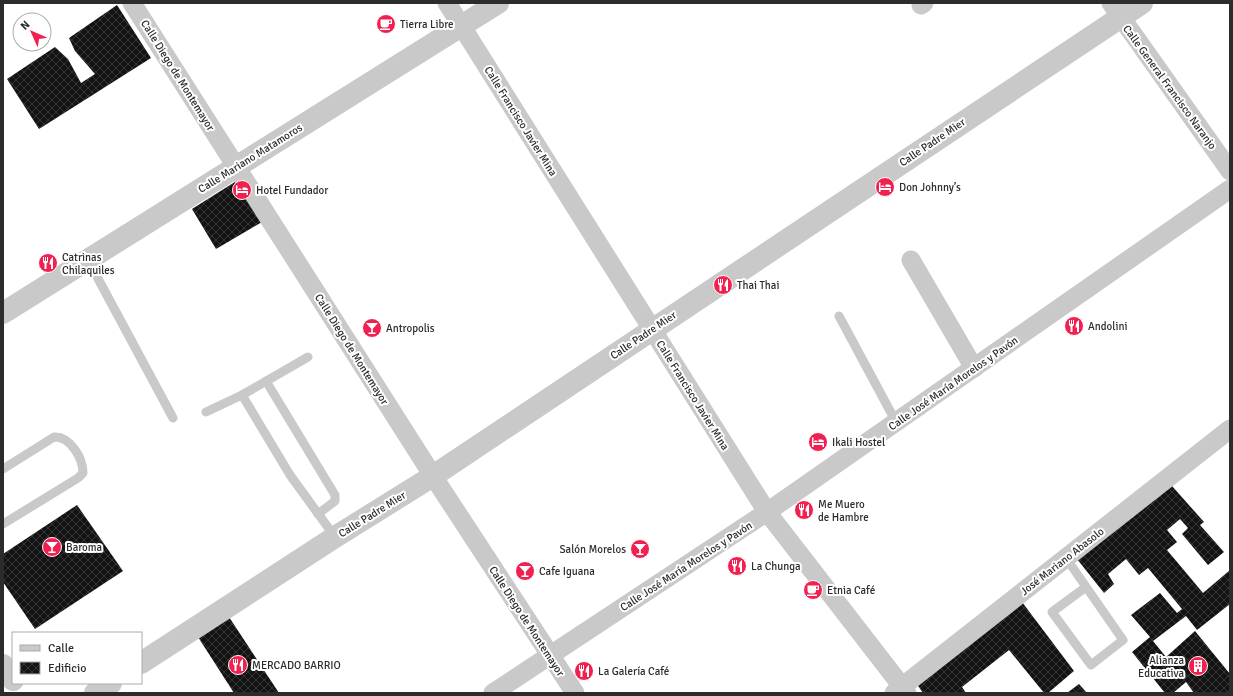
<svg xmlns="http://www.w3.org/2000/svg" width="1233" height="696" font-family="Signika,sans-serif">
<defs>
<pattern id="building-cross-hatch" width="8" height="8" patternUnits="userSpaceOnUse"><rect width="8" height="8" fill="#131313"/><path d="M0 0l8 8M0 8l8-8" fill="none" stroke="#363636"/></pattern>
</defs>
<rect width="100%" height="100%" fill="#fff"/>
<!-- building -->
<g fill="url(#building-cross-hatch)">
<polygon points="117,5 151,58 39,129 7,79 55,47 68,59 81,83 95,74 75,51 69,38"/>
<polygon points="238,180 267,219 216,249 192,209"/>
<polygon points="1172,486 1204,522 1200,525 1224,552 1208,565 1182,534 1188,528 1180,519 1167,530 1177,542 1167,550 1203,593 1230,570 1230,604 1197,630 1186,616 1153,641 1166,657 1195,631 1230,674 1230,693 1194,693 1186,682 1173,693 1165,693 1132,652 1150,637 1131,615 1160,593 1177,613 1182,609 1148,568 1139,575 1126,559 1108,574 1114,584 1104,593 1077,559"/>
<polygon points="77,505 123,571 35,629 3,582 3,554"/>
<polygon points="1022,602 1074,671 1048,693 1044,693 1009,650 962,687 966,693 923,693 916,683"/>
<polygon points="229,617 279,693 234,693 198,637"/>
<polygon points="1079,684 1087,693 1067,693"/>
</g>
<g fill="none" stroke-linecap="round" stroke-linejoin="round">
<!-- service -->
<g stroke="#c9c9c9" stroke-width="9">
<polyline points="88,260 173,418"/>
<polyline points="839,316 896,422"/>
<polyline points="266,381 335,495 335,501 318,514"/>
<polyline points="242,395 290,475 335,537"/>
<polyline points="206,412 242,395 308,357"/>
<path d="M3,469L54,437C70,436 83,458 83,473L78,478L3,524"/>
<polyline points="1066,558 1123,640 1091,665 1052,612 1086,587"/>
</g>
<!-- minor -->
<g stroke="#c9c9c9" stroke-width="19">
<polyline points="132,3 433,476 575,693"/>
<polyline points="447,3 767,512 907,693"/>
<polyline points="1111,3 1230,171"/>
<polyline points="921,5 924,3"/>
<polyline points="911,260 974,368"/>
<polyline points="493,693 767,512 1230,189"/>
<polyline points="894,693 1230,429"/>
</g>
<!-- tertiary -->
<g stroke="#c9c9c9" stroke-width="22">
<polyline points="3,313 498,3"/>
<polyline points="141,663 335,537 433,476 1142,3"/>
<polyline points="3,665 13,680"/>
<polyline points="95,693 111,683"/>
</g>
</g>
<!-- icons -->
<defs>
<g id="cafe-disc" transform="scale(1)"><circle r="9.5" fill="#f02050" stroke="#fff"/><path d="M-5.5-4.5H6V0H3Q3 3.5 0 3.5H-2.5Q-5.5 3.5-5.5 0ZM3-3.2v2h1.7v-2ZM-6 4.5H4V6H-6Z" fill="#fff"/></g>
<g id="hotel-disc" transform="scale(1)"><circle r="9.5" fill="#f02050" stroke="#fff"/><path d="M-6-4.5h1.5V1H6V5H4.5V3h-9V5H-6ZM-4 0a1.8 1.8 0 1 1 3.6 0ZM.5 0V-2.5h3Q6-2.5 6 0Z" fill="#fff"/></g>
<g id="restaurant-disc" transform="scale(1)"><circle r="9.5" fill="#f02050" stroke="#fff"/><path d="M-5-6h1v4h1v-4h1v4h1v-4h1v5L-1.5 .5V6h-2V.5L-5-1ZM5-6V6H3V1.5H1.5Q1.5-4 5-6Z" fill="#fff"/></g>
<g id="bar-disc" transform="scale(1)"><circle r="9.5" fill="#f02050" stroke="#fff"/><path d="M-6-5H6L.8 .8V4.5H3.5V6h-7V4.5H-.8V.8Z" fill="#fff"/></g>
<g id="building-disc" transform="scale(1)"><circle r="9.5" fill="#f02050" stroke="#fff"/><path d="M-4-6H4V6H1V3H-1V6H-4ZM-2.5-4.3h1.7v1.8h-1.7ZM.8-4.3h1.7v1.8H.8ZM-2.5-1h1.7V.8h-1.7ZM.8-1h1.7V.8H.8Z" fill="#fff"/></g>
</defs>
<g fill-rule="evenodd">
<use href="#cafe-disc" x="386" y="24"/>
<use href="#hotel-disc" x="885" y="187"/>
<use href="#hotel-disc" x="242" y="190"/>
<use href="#restaurant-disc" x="48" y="263"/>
<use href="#restaurant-disc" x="723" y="285"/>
<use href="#restaurant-disc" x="1074" y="326"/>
<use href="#bar-disc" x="372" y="328"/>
<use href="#hotel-disc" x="818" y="442"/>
<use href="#restaurant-disc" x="804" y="510"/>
<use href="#bar-disc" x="52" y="547"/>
<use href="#bar-disc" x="640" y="549"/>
<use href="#restaurant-disc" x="737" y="566"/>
<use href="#bar-disc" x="525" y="571"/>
<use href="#cafe-disc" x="813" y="590"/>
<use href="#restaurant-disc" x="238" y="665"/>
<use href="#building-disc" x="1198" y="666"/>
<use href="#restaurant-disc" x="584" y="671"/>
</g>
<g text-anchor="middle" stroke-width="4" stroke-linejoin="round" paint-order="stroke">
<!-- poi labels -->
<g font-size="11" fill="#2c2c2c" stroke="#fff" text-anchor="start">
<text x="400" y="28">Tierra Libre</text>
<text x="899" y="191">Don Johnny’s</text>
<text x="256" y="194">Hotel Fundador</text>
<text x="62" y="261">Catrinas<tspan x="62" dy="13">Chilaquiles</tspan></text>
<text x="737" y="289">Thai Thai</text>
<text x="1088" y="330">Andolini</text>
<text x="386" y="332">Antropolis</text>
<text x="832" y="446">Ikali Hostel</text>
<text x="818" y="508">Me Muero<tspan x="818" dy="13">de Hambre</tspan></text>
<text x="66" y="551">Baroma</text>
<text x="626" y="553" text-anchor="end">Salón Morelos</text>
<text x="751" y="570">La Chunga</text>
<text x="539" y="575">Cafe Iguana</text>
<text x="827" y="594">Etnia Café</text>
<text x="1184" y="664" text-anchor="end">Alianza<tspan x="1184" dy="13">Educativa</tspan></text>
<text x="252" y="669">MERCADO BARRIO</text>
<text x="598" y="675">La Galería Café</text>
</g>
<!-- street labels -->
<g font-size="11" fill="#2c2c2c" stroke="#fff">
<text transform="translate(178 75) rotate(58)" y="4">Calle Diego de Montemayor</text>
<text transform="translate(1170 87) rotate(54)" y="4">Calle General Francisco Naranjo</text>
<text transform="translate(521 121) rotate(58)" y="4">Calle Francisco Javier Mina</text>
<text transform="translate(932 142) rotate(-34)" y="4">Calle Padre Mier</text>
<text transform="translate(250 158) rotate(-32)" y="4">Calle Mariano Matamoros</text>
<text transform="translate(643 335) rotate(-34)" y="4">Calle Padre Mier</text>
<text transform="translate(352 349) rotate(58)" y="4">Calle Diego de Montemayor</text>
<text transform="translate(953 383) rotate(-35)" y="4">Calle José María Morelos y Pavón</text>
<text transform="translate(693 395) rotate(58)" y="4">Calle Francisco Javier Mina</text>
<text transform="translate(372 514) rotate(-32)" y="4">Calle Padre Mier</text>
<text transform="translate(1062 561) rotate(-38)" y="4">José Mariano Abasolo</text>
<text transform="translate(686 566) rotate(-33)" y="4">Calle José María Morelos y Pavón</text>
<text transform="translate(527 621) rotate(57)" y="4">Calle Diego de Montemayor</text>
</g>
</g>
<!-- border -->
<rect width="1233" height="696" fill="none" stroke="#2c2c2c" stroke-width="8"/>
<!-- legend -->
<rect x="12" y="632" width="130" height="52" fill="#ffffff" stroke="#ababab"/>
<rect x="20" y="645" width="20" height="6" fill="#c9c9c9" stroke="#ababab"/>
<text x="48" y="652" font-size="12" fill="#2c2c2c">Calle</text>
<rect x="20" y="662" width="20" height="12" fill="url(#building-cross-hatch)" stroke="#ababab"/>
<text x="48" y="672" font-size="12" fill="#2c2c2c">Edificio</text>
<!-- north arrow -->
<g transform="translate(32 32) rotate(315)"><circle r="19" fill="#ffffff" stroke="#ababab"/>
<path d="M0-3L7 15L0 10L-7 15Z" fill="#f02050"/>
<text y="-6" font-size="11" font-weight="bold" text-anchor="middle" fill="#2c2c2c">N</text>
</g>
</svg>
